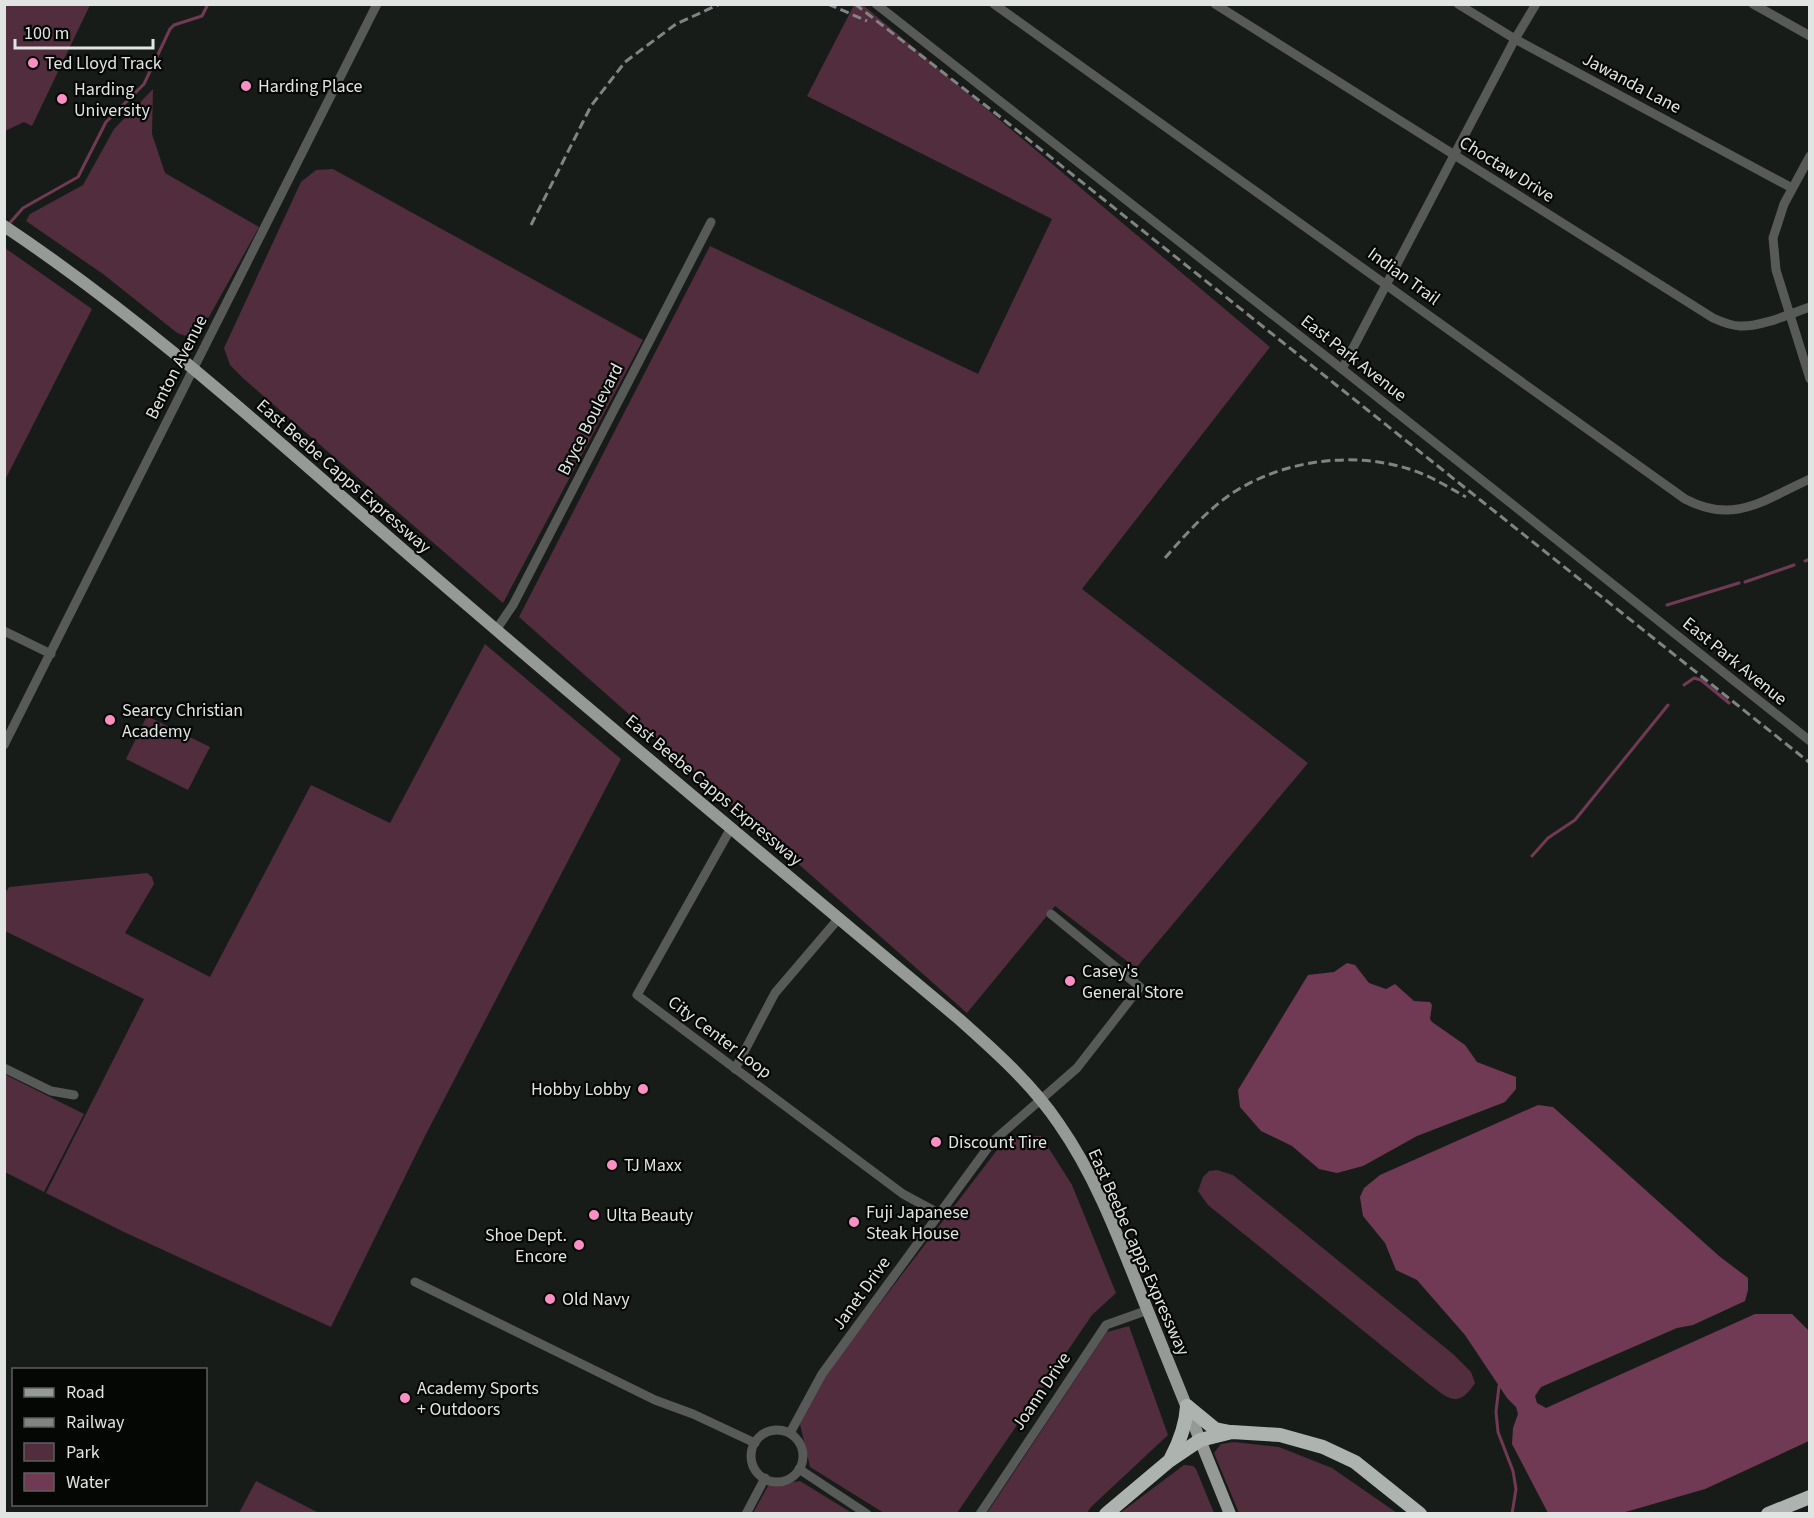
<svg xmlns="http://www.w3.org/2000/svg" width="1814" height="1518" font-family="'Source Sans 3',sans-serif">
<rect width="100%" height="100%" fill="#181c19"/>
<!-- green -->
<g fill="#512d3e">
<polygon points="4,5 90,5 32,126 24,122 5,131"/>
<polygon points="854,5 863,5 1270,347 1082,589 1308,763 1136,968 1055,906 967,1013 519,617 710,246 978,374 1052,219 807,96"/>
<path d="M153,89L152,134L165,173L259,227L205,324C196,334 189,340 176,332L103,274L26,221L30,214L83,185L114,129Z"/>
<polygon points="333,169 643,340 503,603 244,379 230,365 224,348 301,182 316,170"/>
<polygon points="5,248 92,309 5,480"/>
<polygon points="485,644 621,759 425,1136 331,1327 124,1232 46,1193 144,999 5,931 5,893 9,887 147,873 152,877 154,884 125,933 210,977 311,785 390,823"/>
<polygon points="147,716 210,747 188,790 126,759"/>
<polygon points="4,1074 84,1114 44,1192 5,1172"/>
<polygon points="1041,1136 1072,1185 1116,1293 1092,1315 957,1513 884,1513 810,1467 800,1424 826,1374 1007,1137"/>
<path d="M1217,1170L1233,1175L1453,1354L1471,1372L1475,1383C1458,1409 1449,1399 1429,1384L1208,1205L1198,1191L1203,1177L1209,1171Z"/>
<polygon points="1129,1326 1168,1435 1091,1507 1087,1513 987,1513 1107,1332"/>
<polygon points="1234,1442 1279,1447 1332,1468 1397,1513 1239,1513 1214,1453 1221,1444"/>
<polygon points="1184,1465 1193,1466 1196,1469 1214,1513 1120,1513"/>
<polygon points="256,1481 319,1513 239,1513"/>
<polygon points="800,1481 852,1513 753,1513 768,1486"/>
</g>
<!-- water -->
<g fill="#713a54">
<polygon points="1347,963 1355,965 1369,983 1386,989 1395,984 1414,1001 1430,1002 1432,1005 1430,1019 1432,1022 1465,1045 1477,1062 1516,1077 1516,1089 1505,1102 1417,1136 1363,1166 1337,1173 1319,1169 1292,1146 1261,1131 1240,1107 1238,1090 1308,975 1334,972"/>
<polygon points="1538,1105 1553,1107 1719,1256 1748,1278 1748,1290 1745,1301 1693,1325 1677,1328 1541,1387 1535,1396 1537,1403 1546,1408 1755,1314 1792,1314 1809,1331 1809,1441 1705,1489 1622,1513 1548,1513 1512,1444 1513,1428 1518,1414 1516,1407 1507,1398 1465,1335 1417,1280 1396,1270 1385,1243 1363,1216 1360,1197 1364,1188 1380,1175"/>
</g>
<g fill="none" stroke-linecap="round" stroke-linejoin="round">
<!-- stream -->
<g stroke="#713a54" stroke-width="3">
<polyline points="8,225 23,208 78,177 106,122 144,84 170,29 174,25 202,16 208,4"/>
<polyline points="1805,561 1810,559"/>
<polyline points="1745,582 1794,565"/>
<polyline points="1667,605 1739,583"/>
<polyline points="1684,685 1694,678 1701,680 1729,703"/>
<polyline points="1532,856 1548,838 1575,820 1668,705"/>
<polyline points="1499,1386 1496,1412 1498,1432 1513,1471 1516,1489 1512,1514"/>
</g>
<!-- minor -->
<g stroke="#585a58" stroke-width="9">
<polyline points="876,4 1342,369 1810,741"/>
<path d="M994,4L1685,499C1735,525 1763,500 1810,479"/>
<path d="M1215,4L1713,318C1722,322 1731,326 1740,326C1761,327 1790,314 1810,307"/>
<polyline points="1458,4 1515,39 1792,188"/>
<polyline points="1753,4 1810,36"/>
<polyline points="1810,156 1784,204 1773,238 1776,270 1810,379"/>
<polyline points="1342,369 1515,39 1536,4"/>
<polyline points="496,630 513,605 711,222"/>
<polyline points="4,631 51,654"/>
<polyline points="4,745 377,4"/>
<polyline points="731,828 637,995 903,1194 940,1214"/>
<polyline points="4,1068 51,1091 74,1095"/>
<polyline points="735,1069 775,993 839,918"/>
<polyline points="415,1282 655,1400 693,1414 755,1443"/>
<circle cx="777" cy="1456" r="26"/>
<polyline points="790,1433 822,1374 992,1142 1077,1068 1140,987 1051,914"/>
<polyline points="799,1469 867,1514"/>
<polyline points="746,1514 765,1478"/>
<polyline points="980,1514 1106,1325 1148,1310"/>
</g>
<!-- major -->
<path stroke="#959a96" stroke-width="12" d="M4,226C157,328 291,454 430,573C604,723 782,871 959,1019C995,1051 1032,1084 1059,1124C1096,1177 1119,1239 1143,1299C1172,1371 1201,1442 1230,1514"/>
<!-- highway -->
<g stroke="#adb3ae" stroke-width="14">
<polyline points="1187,1406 1215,1429 1230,1432"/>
<path d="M1171,1458C1180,1441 1186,1425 1187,1406"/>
<polyline points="1106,1514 1169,1461 1200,1440 1232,1432 1280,1435 1323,1447 1355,1462 1420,1514"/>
<polyline points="1768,1514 1810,1497"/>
</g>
<!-- rail -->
<g stroke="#818482" stroke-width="3" stroke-dasharray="9 4.5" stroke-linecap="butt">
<polyline points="828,4 867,21"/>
<polyline points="855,4 999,116 1810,763"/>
<polyline points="531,225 591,106 625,62 676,24 720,4"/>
<path d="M1165,558C1186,534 1207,510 1234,492C1285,460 1352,451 1409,469C1429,475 1448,487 1466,497"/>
</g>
</g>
<!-- markers -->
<g fill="#fc8fc3" stroke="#050705" stroke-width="2">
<circle cx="33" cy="63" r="6"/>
<circle cx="246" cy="86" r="6"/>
<circle cx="62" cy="99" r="6"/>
<circle cx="110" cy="720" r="6"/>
<circle cx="1070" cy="981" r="6"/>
<circle cx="643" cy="1089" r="6"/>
<circle cx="936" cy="1142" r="6"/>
<circle cx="612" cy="1165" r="6"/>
<circle cx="594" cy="1215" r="6"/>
<circle cx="854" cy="1222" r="6"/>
<circle cx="579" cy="1245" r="6"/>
<circle cx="550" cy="1299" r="6"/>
<circle cx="405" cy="1398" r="6"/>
</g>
<g text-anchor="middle" stroke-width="4.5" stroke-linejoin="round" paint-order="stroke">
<!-- poi labels -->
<g font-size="18" fill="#e1e4e2" stroke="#050705" text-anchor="start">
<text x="45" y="69">Ted Lloyd Track</text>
<text x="258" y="92">Harding Place</text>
<text x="74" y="95">Harding<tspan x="74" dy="21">University</tspan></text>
<text x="122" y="716">Searcy Christian<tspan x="122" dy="21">Academy</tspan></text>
<text x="1082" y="977">Casey's<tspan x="1082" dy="21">General Store</tspan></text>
<text x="631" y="1095" text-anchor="end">Hobby Lobby</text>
<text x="948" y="1148">Discount Tire</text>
<text x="624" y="1171">TJ Maxx</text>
<text x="866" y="1218">Fuji Japanese<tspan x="866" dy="21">Steak House</tspan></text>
<text x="606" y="1221">Ulta Beauty</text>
<text x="567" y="1241" text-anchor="end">Shoe Dept.<tspan x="567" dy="21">Encore</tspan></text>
<text x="562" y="1305">Old Navy</text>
<text x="417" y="1394">Academy Sports<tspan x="417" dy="21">+ Outdoors</tspan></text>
</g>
<!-- street labels -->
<g font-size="18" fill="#e1e4e2" stroke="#050705">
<text transform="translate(1632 83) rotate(28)" y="6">Jawanda Lane</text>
<text transform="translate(1507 169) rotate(32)" y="6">Choctaw Drive</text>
<text transform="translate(1404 276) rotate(36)" y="6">Indian Trail</text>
<text transform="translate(1354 358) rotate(38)" y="6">East Park Avenue</text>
<text transform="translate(176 367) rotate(-63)" y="6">Benton Avenue</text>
<text transform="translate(590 419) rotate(-63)" y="6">Bryce Boulevard</text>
<text transform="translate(344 476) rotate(41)" y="6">East Beebe Capps Expressway</text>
<text transform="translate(1735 661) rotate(39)" y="6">East Park Avenue</text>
<text transform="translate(714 790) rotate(40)" y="6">East Beebe Capps Expressway</text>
<text transform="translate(720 1037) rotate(37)" y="6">City Center Loop</text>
<text transform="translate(1139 1252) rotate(66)" y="6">East Beebe Capps Expressway</text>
<text transform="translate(861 1293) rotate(-54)" y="6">Janet Drive</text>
<text transform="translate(1041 1391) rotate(-56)" y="6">Joann Drive</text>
</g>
</g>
<!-- border -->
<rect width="1814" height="1518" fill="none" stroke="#e1e4e2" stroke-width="12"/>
<!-- legend -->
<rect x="12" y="1368" width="195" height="138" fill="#050705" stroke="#5d5f5d" stroke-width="1.5"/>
<rect x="24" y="1388" width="30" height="9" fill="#959a96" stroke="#5d5f5d" stroke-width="1.5"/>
<text x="66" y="1398" font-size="18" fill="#e1e4e2">Road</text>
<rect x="24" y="1418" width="30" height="9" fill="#818482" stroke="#5d5f5d" stroke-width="1.5"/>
<text x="66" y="1428" font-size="18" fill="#e1e4e2">Railway</text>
<rect x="24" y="1443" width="30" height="18" fill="#512d3e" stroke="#5d5f5d" stroke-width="1.5"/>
<text x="66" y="1458" font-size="18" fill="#e1e4e2">Park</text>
<rect x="24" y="1473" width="30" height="18" fill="#713a54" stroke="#5d5f5d" stroke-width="1.5"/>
<text x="66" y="1488" font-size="18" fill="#e1e4e2">Water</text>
<!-- scale -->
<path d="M15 39v9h138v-9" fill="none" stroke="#e1e4e2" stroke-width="3"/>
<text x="24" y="39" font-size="18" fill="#e1e4e2" stroke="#050705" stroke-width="4.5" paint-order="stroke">100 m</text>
</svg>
